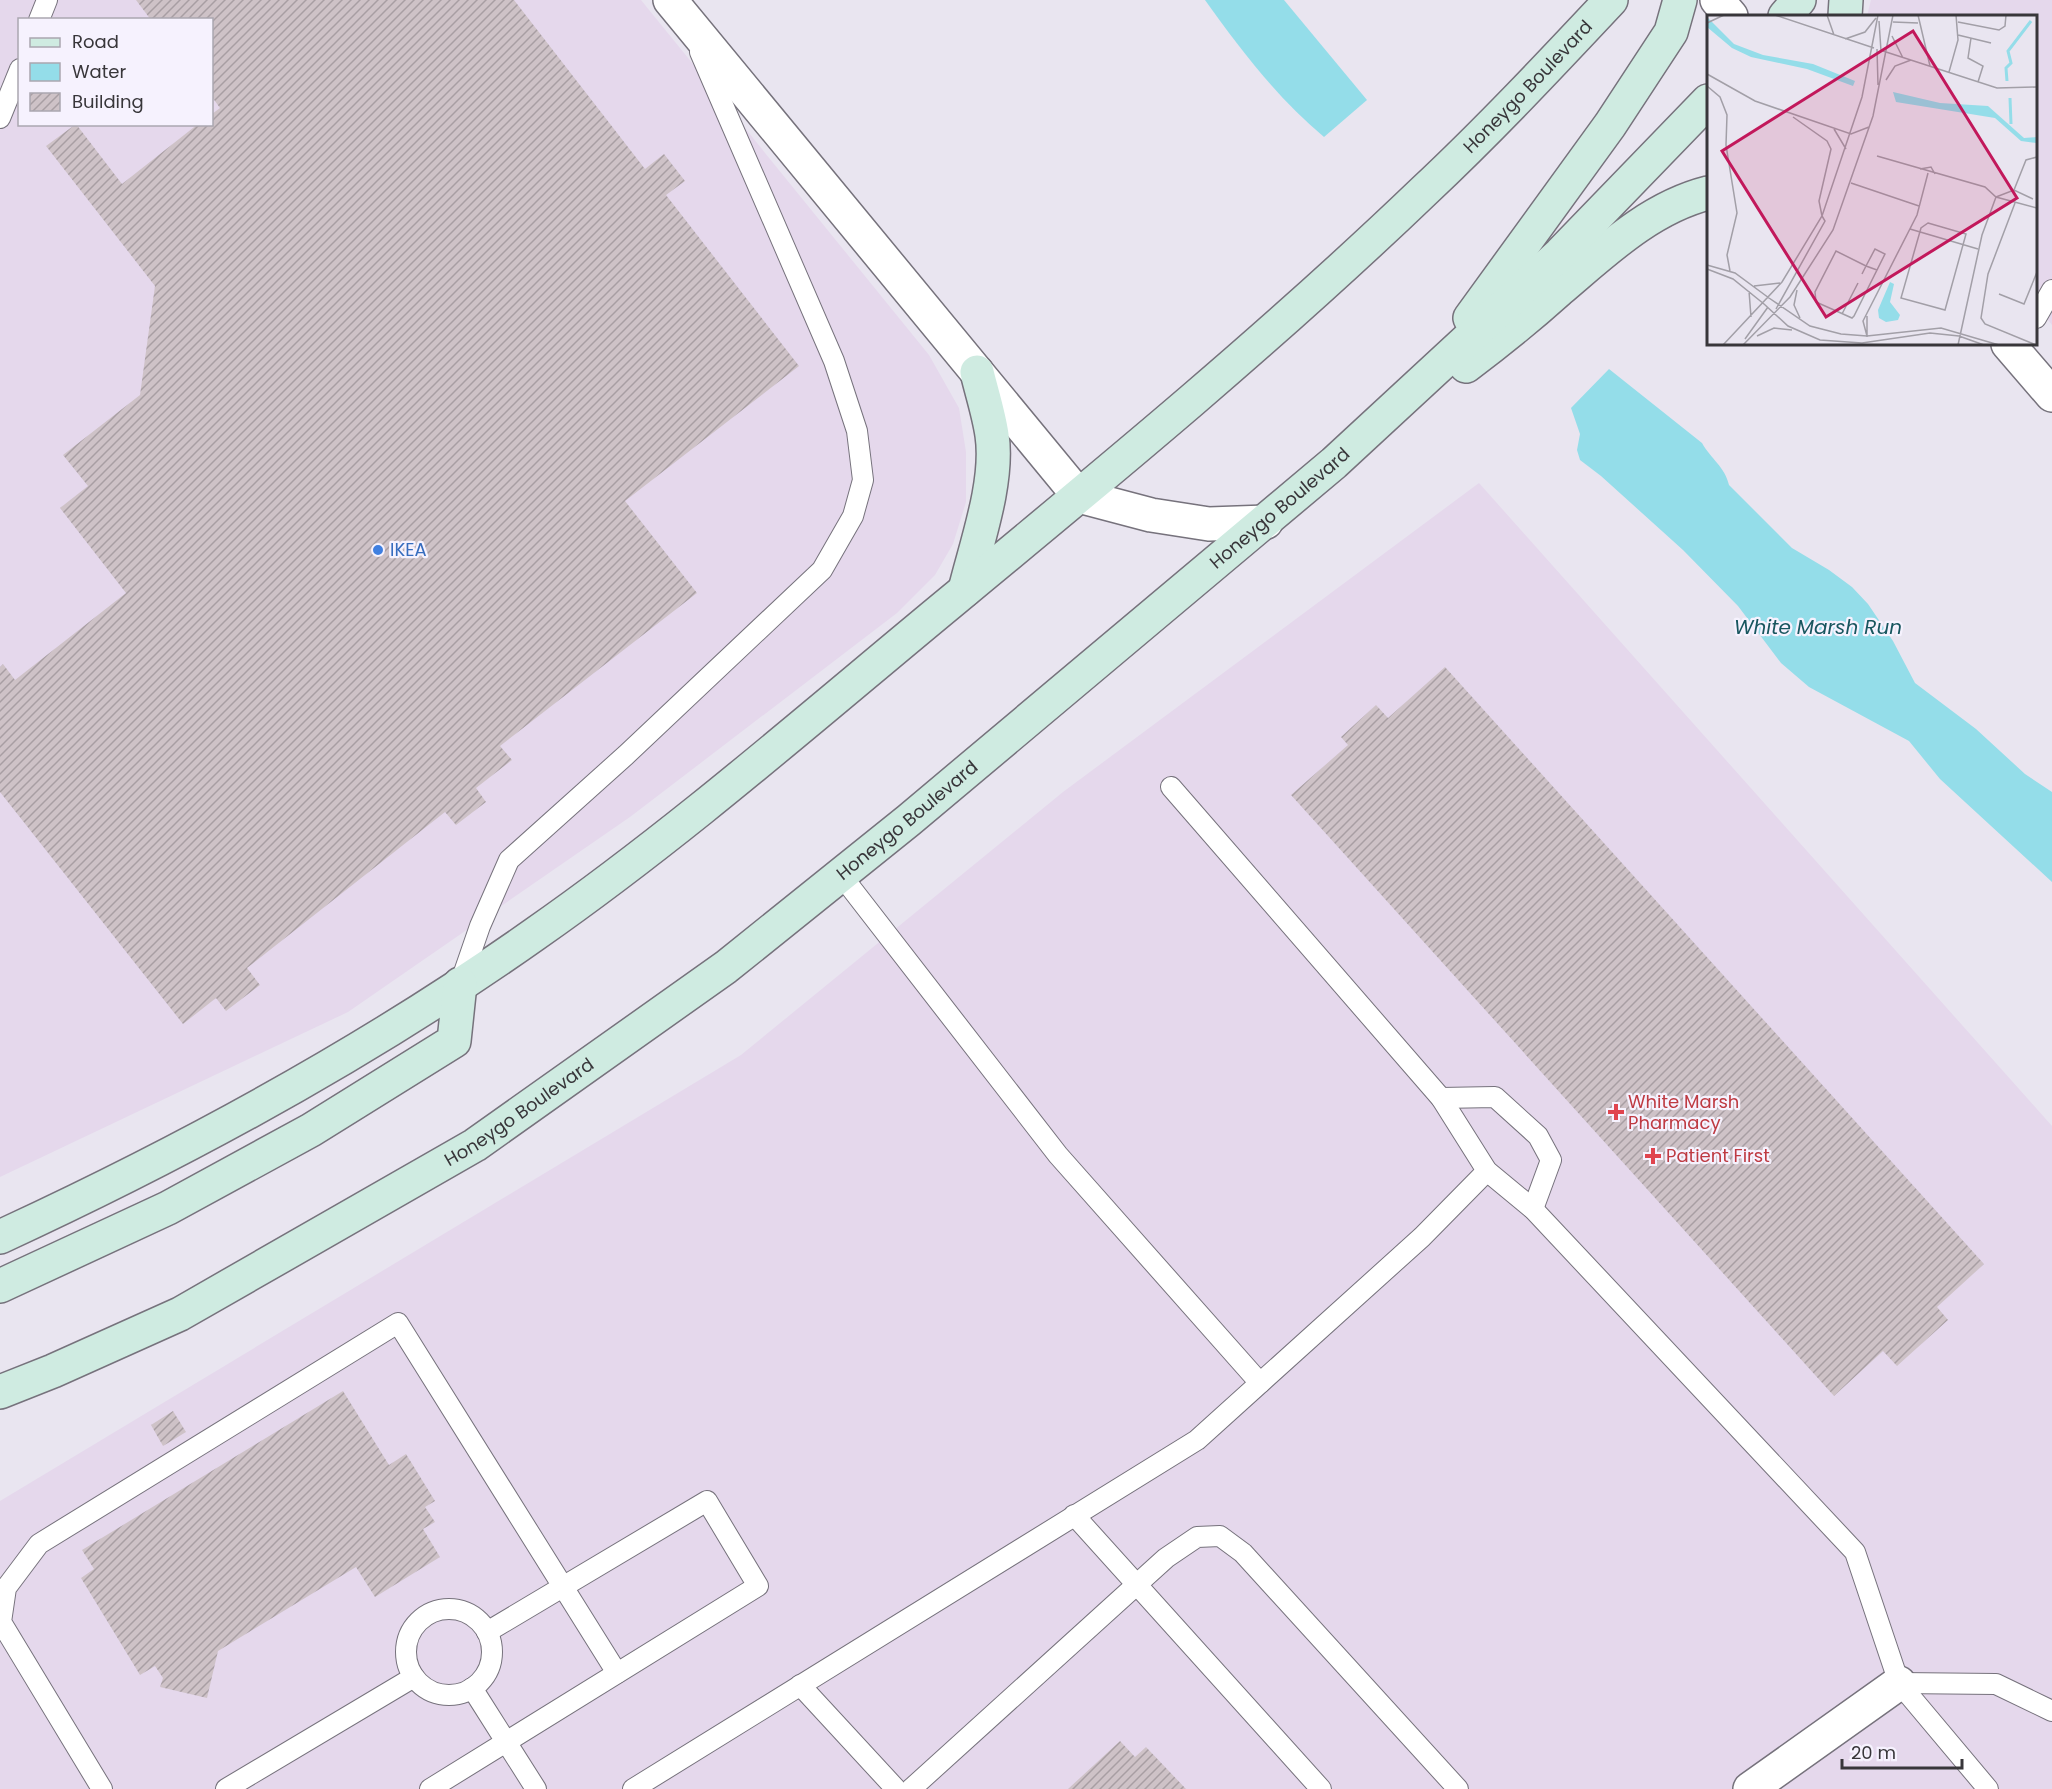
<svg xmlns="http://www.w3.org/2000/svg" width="2052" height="1789" font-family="Poppins,sans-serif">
<defs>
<pattern id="building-hatch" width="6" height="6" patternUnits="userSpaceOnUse" patternTransform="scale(1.5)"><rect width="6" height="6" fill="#cec2c7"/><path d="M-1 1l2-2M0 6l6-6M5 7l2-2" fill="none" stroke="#a89ea3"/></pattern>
</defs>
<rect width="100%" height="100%" fill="#e9e5f0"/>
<!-- commercial -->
<g fill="#e5d8ec" fill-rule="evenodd">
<path d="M0,0H641L929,355L959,408L966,452V502L953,544L935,575L897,613L630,817L348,1012L0,1177ZM20,20H212V124H20Z"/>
<polygon points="1871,0 2052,0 2052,325 2036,305 2036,16 1867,16"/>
<polygon points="1479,483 2052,1126 2052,1789 0,1789 0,1501 741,1055 1063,792"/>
</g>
<!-- water -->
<g fill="#94dde9">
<path d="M1205,0H1284L1367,100L1324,137C1278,99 1240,49 1205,0Z"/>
<path d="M1609,369L1702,443C1711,459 1725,467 1729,485L1792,548L1829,570L1852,587L1868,604L1893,641L1915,683L1976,729L2025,774L2052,792V882L1940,779L1909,741L1809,687L1781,663L1738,606L1683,550L1601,476L1580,460L1577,450L1580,434L1571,408Z"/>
</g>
<!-- building -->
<g fill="url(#building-hatch)">
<polygon points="136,0 514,0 645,169 664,154 685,181 666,195 799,366 625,501 697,593 500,746 512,760 476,788 486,802 456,825 445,812 247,968 260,985 226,1011 216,998 183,1024 0,792 0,667 3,664 15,680 126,593 60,508 88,486 63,455 140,395 155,286 46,146 76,124 122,184 198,124 212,124 212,114 220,108 212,97 212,20 151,20"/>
<polygon points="1445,667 1984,1264 1937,1307 1948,1320 1897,1366 1883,1351 1834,1396 1291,795 1348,745 1341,737 1376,705 1388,718"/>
<polygon points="343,1391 389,1465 406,1454 435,1501 425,1507 435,1522 423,1529 440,1557 375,1597 356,1567 218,1651 207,1698 160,1687 163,1678 155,1666 140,1675 81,1578 94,1569 82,1550"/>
<polygon points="173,1411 186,1432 163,1446 151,1425"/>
<polygon points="1120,1741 1135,1757 1146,1747 1186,1789 1068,1789"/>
</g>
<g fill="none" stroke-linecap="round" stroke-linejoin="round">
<!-- lane casing -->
<g stroke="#76727c" stroke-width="22">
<g id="lane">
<polyline points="39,20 47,0"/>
<polyline points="0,118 20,69"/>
<polyline points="2036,318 2052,290"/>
<polyline points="1171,787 1441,1098 1487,1171 1533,1209 1855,1552 1899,1683 1988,1789"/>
<polyline points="841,875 1058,1155 1260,1383"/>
<polyline points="460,984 480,926 509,860 626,755 822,570 853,516 863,480 857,431 834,361 700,52"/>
<polyline points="1441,1098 1495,1097 1538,1136 1551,1160 1533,1209"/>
<polyline points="1074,1515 1321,1789"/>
<circle cx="449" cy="1652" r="43"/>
<polyline points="1899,1683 1996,1684 2052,1711"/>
<polyline points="800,1685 896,1789"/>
<polyline points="472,1688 536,1789"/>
<polyline points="102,1789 1,1622 6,1588 39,1544 398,1323 617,1673"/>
<polyline points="226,1789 414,1677"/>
<polyline points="430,1789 758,1586 707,1501 487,1632"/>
<polyline points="633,1789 1197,1440 1422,1237 1487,1171"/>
<polyline points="911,1789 1166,1558 1197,1537 1220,1536 1243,1553 1458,1789"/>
</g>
</g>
<!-- street casing -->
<g stroke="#76727c" stroke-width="36">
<g id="street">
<polyline points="670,0 1079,496 1151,515 1209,524 1266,522"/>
<polyline points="1717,0 1731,16"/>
<polyline points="2008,344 2052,395"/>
<polyline points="1750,1789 1899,1683"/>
</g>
</g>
<!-- secondary casing -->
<g stroke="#76727c" stroke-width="36">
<g id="secondary">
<polyline points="1785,16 1799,0"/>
<polyline points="1845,16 1846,0"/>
<polyline points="1470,318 1610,125 1671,32 1680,0"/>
<path d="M1466,366C1498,342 1529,317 1559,290C1604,252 1649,208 1708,193"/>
<path d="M965,590C976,545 999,482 992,435C989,414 982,393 977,372"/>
<path id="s1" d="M0,1237C186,1151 368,1052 535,934C681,832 815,714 952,601C1113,468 1274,335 1424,191C1489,130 1550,65 1611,0"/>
<polyline points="0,1286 168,1208 311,1130 454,1041 460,984"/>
<path id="s2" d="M0,1392L53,1371L180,1314L475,1145L726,967L909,820L1334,463L1560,254L1708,101"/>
</g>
</g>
<!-- lane -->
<use href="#lane" stroke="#fff" stroke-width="20"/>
<!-- street -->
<use href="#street" stroke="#fff" stroke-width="33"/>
<!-- secondary -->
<use href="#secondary" stroke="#cfebe1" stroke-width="33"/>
</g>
<!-- markers -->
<circle fill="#3f7fe0" stroke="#f6f2fe" stroke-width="2" cx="378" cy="550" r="6"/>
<g fill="#e0444e" stroke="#f6f2fe" stroke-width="2">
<path d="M1613 1103h6v6h6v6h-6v6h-6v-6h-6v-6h6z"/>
<path d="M1650 1147h6v6h6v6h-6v6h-6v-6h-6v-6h6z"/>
</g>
<g text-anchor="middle" stroke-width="4.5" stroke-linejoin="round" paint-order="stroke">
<!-- street labels -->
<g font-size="18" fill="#38363a" stroke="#f6f2fe">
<text dy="6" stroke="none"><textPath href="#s1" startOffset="1922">Honeygo Boulevard</textPath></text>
<text dy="6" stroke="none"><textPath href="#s2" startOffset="1563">Honeygo Boulevard</textPath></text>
<text dy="6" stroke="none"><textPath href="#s2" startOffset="1077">Honeygo Boulevard</textPath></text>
<text dy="6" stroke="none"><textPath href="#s2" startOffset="591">Honeygo Boulevard</textPath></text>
</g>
<!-- shop labels -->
<g font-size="18" fill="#366cbe" stroke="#f6f2fe" text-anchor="start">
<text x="390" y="556">IKEA</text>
</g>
<!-- health labels -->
<g font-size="18" fill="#be3a42" stroke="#f6f2fe" text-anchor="start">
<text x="1628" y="1108">White Marsh<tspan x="1628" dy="21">Pharmacy</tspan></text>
<text x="1666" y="1162">Patient First</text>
</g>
<!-- water labels -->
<g font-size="20" font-style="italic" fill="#18565f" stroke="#f6f2fe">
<text x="1818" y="634">White Marsh Run</text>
</g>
</g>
<!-- overview -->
<g transform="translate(1707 15)">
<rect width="330" height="330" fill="#e9e5f0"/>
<path d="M0,2L27,29L56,40L106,49L148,66L146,71L100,54L44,42L25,33L0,12ZM186,77L233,88L281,91L317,123L330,122V128L314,126L288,103L189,87ZM183,267L187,269L183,287L193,300L191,305L179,307L172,303L171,295Z" fill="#94dde9"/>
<path fill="none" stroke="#94dde9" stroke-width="3" d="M300,66L299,53L304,48L301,36L324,6M303,83L304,109"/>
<path fill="none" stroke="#a29fa7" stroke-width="1.5" d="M68,0L167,33M120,0L127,20M211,0L223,51M172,6L174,36M186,7L211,8M251,7L292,15L298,11L299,0M0,8L17,0M251,20L284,28M185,21L196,43M264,23L261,43L276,51L271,67M138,24L158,17L169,3M170,34L171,70M176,36L290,73L330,72M242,57L251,25L249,0M0,59L48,86L144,119L162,112M179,65L188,51L204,45M0,71L13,82L20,100L19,130L30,198L20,240L23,256M86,102L120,126L124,134L112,186L115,201M127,114L139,134M170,141L278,172L289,182L330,193M213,154L224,152L228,159M144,168L212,191M307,175L319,145L330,142M289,182L307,175L326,184M308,188L281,259L274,303L278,309L329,330M221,208L259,219L238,295L194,283L214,213ZM203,214L271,234M0,250L28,258L62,283M0,254L26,264L57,289M155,259L159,251L168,234L178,239L147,301L145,303L109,287L108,277L129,236L159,251L170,255M47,271L73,268M90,275L87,290L93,303M42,276L44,302M292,279L317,289L330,257M62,283L103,311L134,319L160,321L234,313L292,330M57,289L81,311L113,325L155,328L223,318L252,321L277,330M69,294L118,206L115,201M135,299L151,268M50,321L67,313L85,315M160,321L156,306L210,200L221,158M160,322V301M38,324L61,292M16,330L75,267L115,201L155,82L171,0M36,330L83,282L126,215L166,101L186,0M251,330L275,220L289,182"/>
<path fill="#c2185b" fill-opacity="0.15" stroke="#c2185b" stroke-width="3" d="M206,16L310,183L119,302L15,136Z"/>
<rect width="330" height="330" fill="none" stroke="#38363a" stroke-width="3"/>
</g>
<!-- legend -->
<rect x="18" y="18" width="195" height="108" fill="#f6f2fe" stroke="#aaa7b0" stroke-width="1.5"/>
<rect x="30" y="38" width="30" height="9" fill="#cfebe1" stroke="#aaa7b0" stroke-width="1.5"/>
<text x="72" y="48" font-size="18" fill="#38363a">Road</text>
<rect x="30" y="63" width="30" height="18" fill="#94dde9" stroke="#aaa7b0" stroke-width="1.5"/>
<text x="72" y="78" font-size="18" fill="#38363a">Water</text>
<rect x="30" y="93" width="30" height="18" fill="url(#building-hatch)" stroke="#aaa7b0" stroke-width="1.5"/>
<text x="72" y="108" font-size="18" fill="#38363a">Building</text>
<!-- scale -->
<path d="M1842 1759v9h120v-9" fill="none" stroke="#38363a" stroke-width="3"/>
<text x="1851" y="1759" font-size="18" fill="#38363a" stroke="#f6f2fe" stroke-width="4.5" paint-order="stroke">20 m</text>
</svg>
